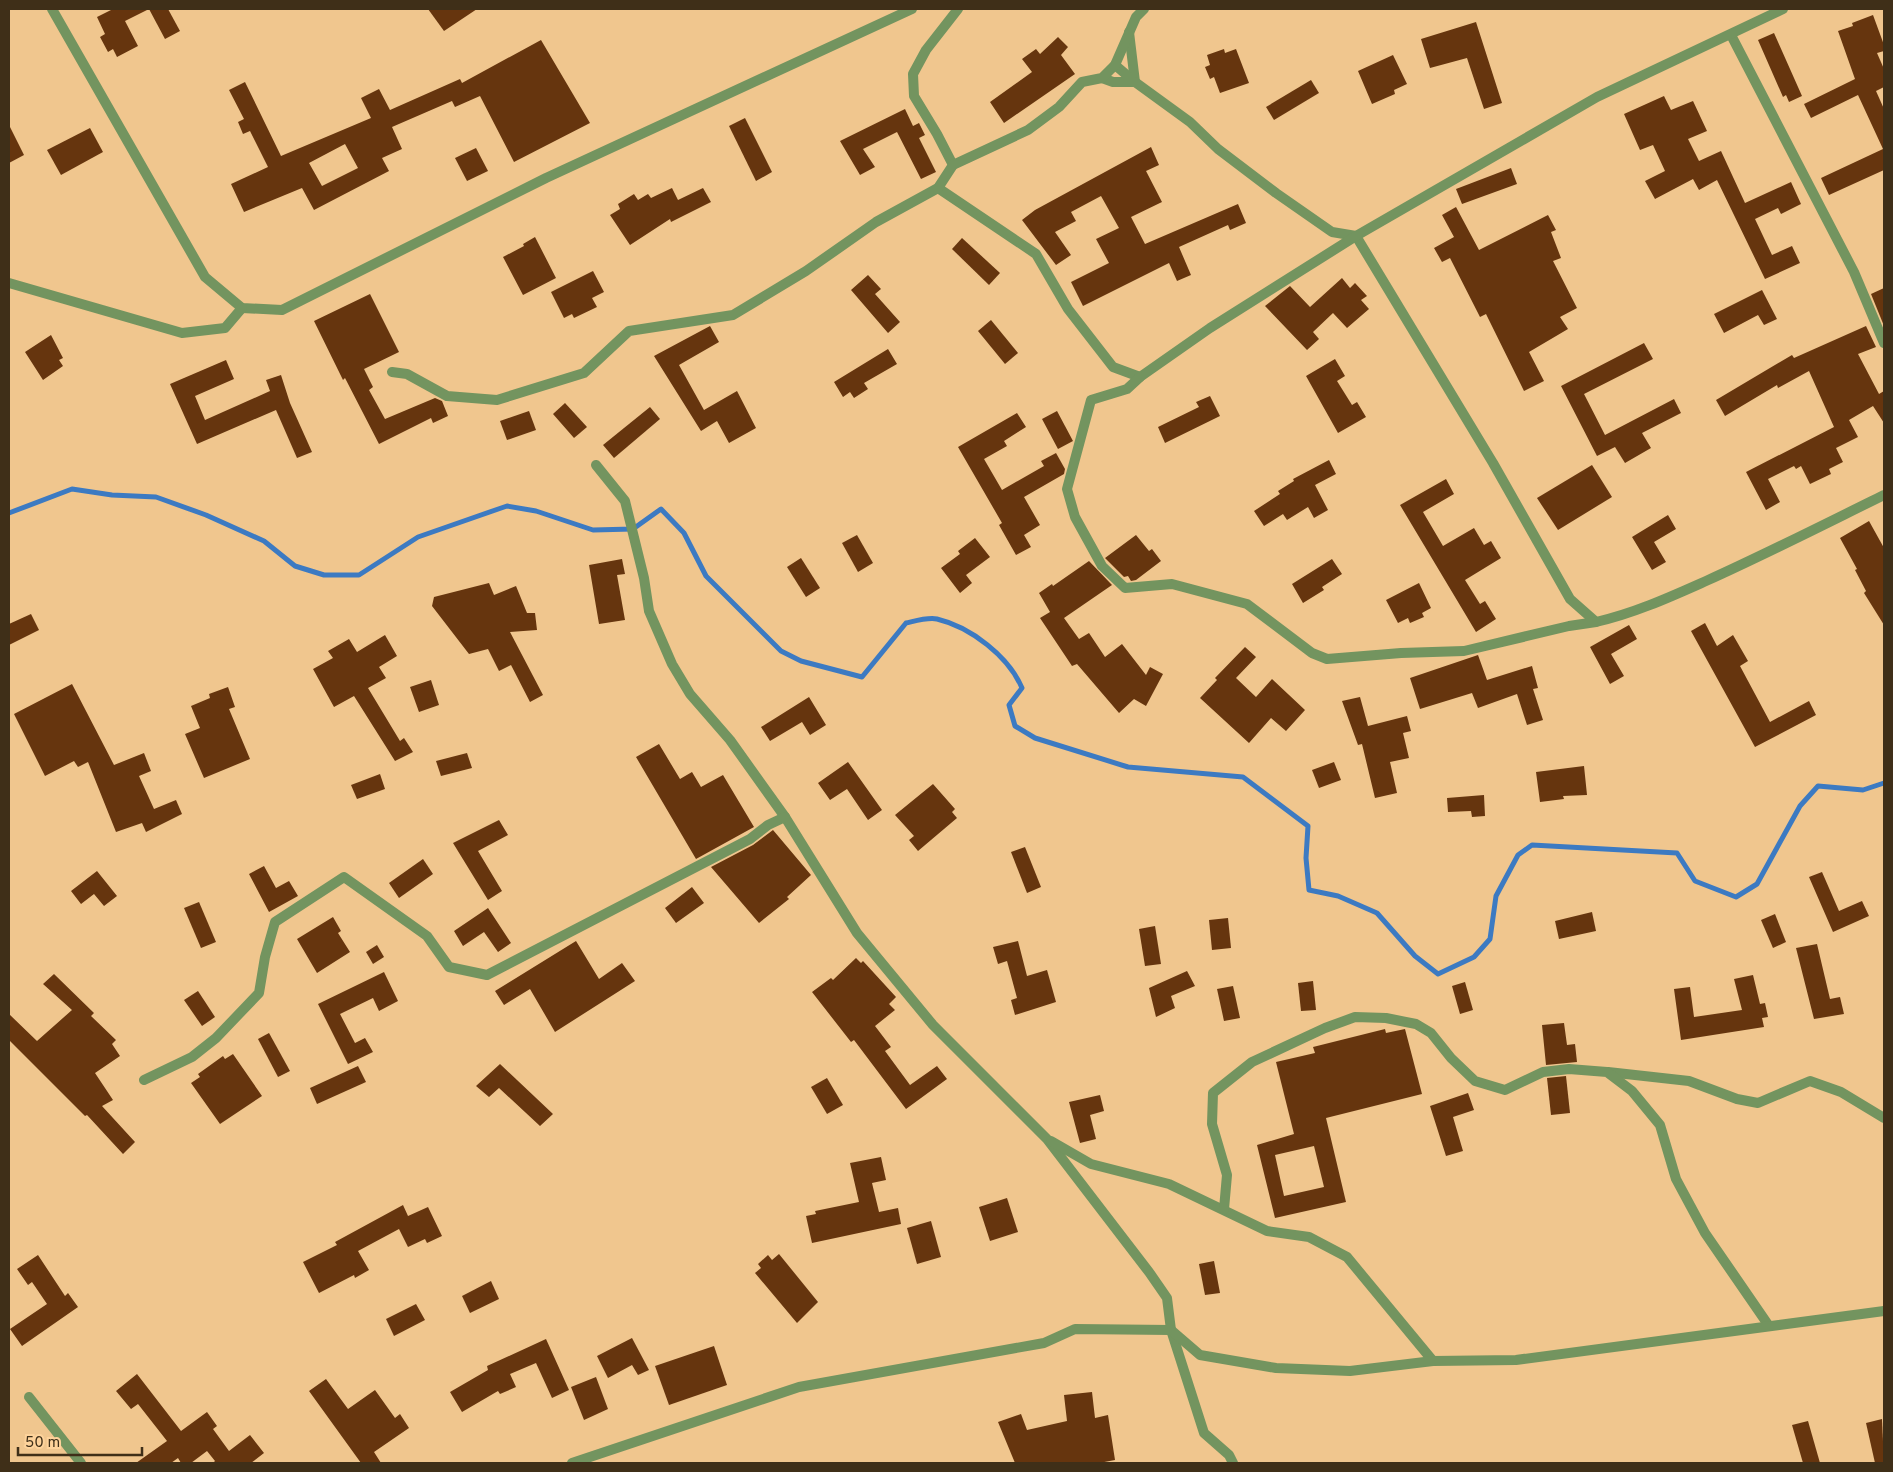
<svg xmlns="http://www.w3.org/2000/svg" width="1893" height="1472" font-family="Overpass,sans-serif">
<rect width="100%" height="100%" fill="#f0c68e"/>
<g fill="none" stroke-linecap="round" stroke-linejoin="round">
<!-- stream -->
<path stroke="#3c7ac2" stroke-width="5" d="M9,513L72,489L112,495L156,497L206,515L264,541L295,566L324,575H359L418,537L507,506L536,511L593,530L633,529L661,509L684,533L706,576L781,651L801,661L862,677L906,623C915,621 928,617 937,619C971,627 1009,657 1022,688L1009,705L1015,726L1035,738L1128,767L1243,777L1308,826L1306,858L1309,890L1338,896L1377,913L1415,956L1438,974L1474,957L1490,939L1496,896L1518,855L1532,845L1677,853L1695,881L1736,897L1757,884L1800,806L1818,786L1863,790L1884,783"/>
</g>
<!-- building -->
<g fill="#66350e" fill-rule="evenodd">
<polygon points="113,9 149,9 125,21 138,46 117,57 113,49 108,52 100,37 105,34 97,17"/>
<polygon points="149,9 168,9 180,31 165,39"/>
<polygon points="428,9 477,9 444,31"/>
<polygon points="1873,15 1884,45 1884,51 1877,53 1884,69 1884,87 1876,91 1884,109 1884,170 1829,195 1821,178 1883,149 1858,95 1811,118 1804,104 1855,79 1838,31 1853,26 1852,23"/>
<polygon points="1476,22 1502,103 1484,109 1467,58 1430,68 1421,39"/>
<polygon points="1774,33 1802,96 1789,102 1786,95 1783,97 1758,40"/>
<polygon points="1058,37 1068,47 1061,55 1075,74 1004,123 990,102 1032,72 1022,59 1036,49 1040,54"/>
<path d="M541,40L590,123L514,162L480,96L455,107L452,101L392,127L402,149L382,158L389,171L314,210L302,188L244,212L231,184L268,167L250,131L243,134L238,122L244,119L229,90L245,82L281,156L371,118L361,98L379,89L390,110L460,79L462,83ZM345,144L358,168L322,186L309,163Z"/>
<polygon points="1224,49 1225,53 1236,49 1249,83 1220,93 1214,77 1210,79 1205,67 1210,65 1207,55"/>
<polygon points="1393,55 1407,84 1394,90 1395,94 1372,104 1358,71"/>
<polygon points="1311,80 1319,93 1274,120 1266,107"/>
<polygon points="1664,96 1671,110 1693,101 1707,131 1688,139 1699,161 1721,151 1745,203 1791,182 1801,204 1781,214 1778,208 1755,219 1772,255 1792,246 1800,263 1765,279 1717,180 1699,190 1693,179 1655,199 1645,181 1665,171 1653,145 1640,150 1624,114"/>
<polygon points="905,109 913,126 919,123 925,135 919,138 936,172 921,179 897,132 863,149 875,167 860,175 840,141"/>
<polygon points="745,118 772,172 756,181 729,126"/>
<polygon points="9,125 24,155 9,163"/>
<polygon points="90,128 103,152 61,175 47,150"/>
<polygon points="1151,147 1159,165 1146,171 1162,202 1131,217 1145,244 1238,204 1246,223 1230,230 1228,225 1179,247 1191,275 1177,281 1169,263 1083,306 1071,282 1109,263 1096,239 1119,228 1101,196 1071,212 1076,221 1055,232 1071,255 1056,265 1022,220 1035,210"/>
<polygon points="476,148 488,171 467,181 455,158"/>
<polygon points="1511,168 1517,184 1462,204 1456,189"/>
<polygon points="672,188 678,200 703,188 711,202 671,222 670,219 630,245 610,215 620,209 618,204 634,194 638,200 648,194 651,198"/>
<polygon points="1456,207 1479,250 1548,215 1556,230 1551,232 1561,258 1553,261 1577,308 1560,317 1568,329 1529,352 1544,381 1524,391 1486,314 1480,317 1450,258 1442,262 1434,248 1454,237 1442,215"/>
<polygon points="535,237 556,278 523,295 503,257 524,246 523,244"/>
<polygon points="962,238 1000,273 989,285 952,249"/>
<polygon points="593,271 604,292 592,298 597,307 574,318 572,314 564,318 551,292"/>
<polygon points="868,275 881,289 875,294 900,322 888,333 851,290"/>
<polygon points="1342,278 1350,288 1355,283 1367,296 1361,300 1369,309 1347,328 1333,313 1313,332 1319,339 1307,350 1265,306 1290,286 1310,307"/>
<polygon points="1884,288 1884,326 1871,294"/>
<polygon points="1762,290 1777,319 1764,325 1758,315 1724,333 1714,314"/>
<polygon points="370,294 399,352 364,369 373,387 369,390 385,419 435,398 442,401 448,416 433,423 431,418 379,444 345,378 343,380 314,321"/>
<polygon points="991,320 1018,353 1005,364 978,331"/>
<polygon points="710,326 719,342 679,365 704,410 737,391 756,428 729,443 717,421 701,431 654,356"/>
<polygon points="1866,326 1876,347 1858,354 1879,394 1884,391 1884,423 1873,406 1849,420 1858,437 1836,448 1843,462 1829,469 1831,474 1810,484 1801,466 1796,469 1794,466 1768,479 1780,502 1766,510 1746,472 1834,427 1809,371 1778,388 1777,385 1725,416 1716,400 1792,355 1794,358"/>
<polygon points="51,335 63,358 59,360 63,366 43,380 25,352"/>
<polygon points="1644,343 1653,359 1584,394 1605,435 1674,399 1681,413 1642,433 1651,448 1625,463 1615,447 1597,456 1561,386"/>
<polygon points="888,349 897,364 864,383 868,389 854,398 850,392 843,397 834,382"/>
<polygon points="1335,359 1345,376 1337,381 1352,405 1357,402 1366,417 1338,433 1306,376"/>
<polygon points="226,360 234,379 195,396 205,420 270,391 266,380 281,375 290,403 312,452 297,458 276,410 197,444 170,384"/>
<polygon points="1210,396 1220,416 1165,443 1158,427 1199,407 1196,402"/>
<polygon points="565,403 587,427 574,438 553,414"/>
<polygon points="650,407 660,419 614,458 603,445"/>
<polygon points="529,411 536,430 507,440 500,421"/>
<polygon points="1057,411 1073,441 1058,449 1042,419"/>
<polygon points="1017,413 1026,427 1004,441 1007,446 984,459 1002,490 1044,466 1041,461 1056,453 1065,469 1064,474 1024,497 1040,525 1024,535 1031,547 1016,555 999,525 1002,523 958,447"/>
<polygon points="1329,460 1336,474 1315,485 1328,510 1314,518 1308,507 1287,520 1283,514 1264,526 1254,511 1280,494 1278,491 1294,481 1293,479"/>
<polygon points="1592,465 1612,497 1558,530 1537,498"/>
<polygon points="1446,479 1454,494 1423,512 1443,546 1474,528 1484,545 1491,541 1501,558 1465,580 1480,604 1485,601 1496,619 1476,632 1400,505"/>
<polygon points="1668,515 1676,529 1654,542 1666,562 1652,570 1632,537"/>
<polygon points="1869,521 1884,548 1884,625 1864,593 1866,591 1855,570 1857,569 1840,538"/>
<polygon points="857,535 873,563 858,572 842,543"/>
<polygon points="1136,535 1149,551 1152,549 1161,561 1136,580 1131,581 1128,576 1124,577 1105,558"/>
<polygon points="975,538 990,557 966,575 972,583 960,593 941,568 960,554 958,551"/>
<polygon points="801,558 820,588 806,597 787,567"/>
<polygon points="622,559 625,574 617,575 625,620 599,624 589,565"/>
<polygon points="1332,559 1342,574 1322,587 1324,590 1303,603 1292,584"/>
<polygon points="1089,561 1112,585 1064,618 1079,639 1089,633 1105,657 1122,644 1146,675 1150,667 1163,674 1146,706 1134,699 1119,713 1077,664 1072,666 1040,618 1050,612 1039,593 1052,584 1053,586"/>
<polygon points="489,583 494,595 516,586 527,613 535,613 537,630 510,632 543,695 530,702 511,665 499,671 488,649 469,654 432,606 434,597"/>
<polygon points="1419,583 1431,608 1422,613 1424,617 1410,623 1408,618 1398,623 1386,600"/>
<polygon points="31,614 39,630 9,645 9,624"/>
<polygon points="1705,623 1717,646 1733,635 1748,661 1740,666 1770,722 1809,701 1816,715 1755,747 1691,631"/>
<polygon points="1629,625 1637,639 1611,654 1624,676 1610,684 1590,647"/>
<polygon points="385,635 397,656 379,667 386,678 368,688 400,741 404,738 413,752 395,761 354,696 334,707 313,669 333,658 328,651 349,639 357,652"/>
<polygon points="1245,647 1256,657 1236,678 1256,697 1272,679 1305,710 1286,731 1271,718 1249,743 1200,698 1217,680 1215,678"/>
<polygon points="1478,655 1487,680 1532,666 1538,688 1533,689 1543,720 1527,725 1517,694 1478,708 1472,693 1420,709 1410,678"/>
<polygon points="431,680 439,705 419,712 410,687"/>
<polygon points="72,684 114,765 144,753 151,771 139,776 154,809 176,800 182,814 146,832 142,823 116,832 88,762 78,767 74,761 45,776 14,714"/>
<polygon points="228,687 235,707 229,709 250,759 204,778 185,734 200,728 191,706 210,698 209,694"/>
<polygon points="809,697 826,725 810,735 802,722 770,741 761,727"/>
<polygon points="1360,697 1368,726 1407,716 1411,731 1403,733 1409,758 1390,762 1397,793 1375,798 1362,744 1358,745 1342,701"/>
<polygon points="659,744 680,779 692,772 701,787 723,775 754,827 696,859 636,757"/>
<polygon points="467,753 472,768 441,776 436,761"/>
<polygon points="848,762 882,810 868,820 847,789 830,800 818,783"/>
<polygon points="1334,762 1341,780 1319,788 1312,770"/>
<polygon points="1584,766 1587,795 1563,796 1564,799 1540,802 1536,772"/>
<polygon points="380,774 385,789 357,799 351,785"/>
<polygon points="933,784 955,809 952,812 957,818 918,851 909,840 914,836 895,815"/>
<polygon points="1484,795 1485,816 1472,817 1471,811 1448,812 1447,798"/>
<polygon points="499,820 508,835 478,851 502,891 488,900 453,843"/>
<polygon points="773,830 811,875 787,897 789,899 759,923 711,867 753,845"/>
<polygon points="1025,847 1041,887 1027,893 1011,852"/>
<polygon points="423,859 433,874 399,898 389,883"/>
<polygon points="264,866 276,888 289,881 298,896 269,912 249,874"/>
<polygon points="97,871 117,896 104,906 94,894 81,904 71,891"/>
<polygon points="1822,872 1839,911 1862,901 1869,916 1833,932 1809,877"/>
<polygon points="692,887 704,903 676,923 665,908"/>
<polygon points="199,902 216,942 201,948 184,908"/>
<polygon points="488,908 511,943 498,952 484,932 463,946 454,931"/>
<polygon points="1592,912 1596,931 1559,939 1555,921"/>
<polygon points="1775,914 1786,942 1773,948 1761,920"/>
<polygon points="333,917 341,931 338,933 350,952 317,973 297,939"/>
<polygon points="1228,918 1231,948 1212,950 1209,920"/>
<polygon points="1155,926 1161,964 1145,966 1139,929"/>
<polygon points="576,941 599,979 622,963 635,981 555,1032 530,989 504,1005 495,991"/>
<polygon points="1018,941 1027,976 1047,970 1056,1002 1015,1015 1011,1000 1017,998 1007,961 998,964 993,947"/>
<polygon points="1817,944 1830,999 1840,997 1844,1014 1814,1019 1796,948"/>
<polygon points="377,945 384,957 373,964 366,952"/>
<polygon points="856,958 861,963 863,961 896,997 889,1004 895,1010 875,1026 891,1047 885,1051 910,1085 937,1066 947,1079 906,1109 854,1040 851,1042 812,992 831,978 833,980"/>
<polygon points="1187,971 1195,986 1171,996 1175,1008 1156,1017 1149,988"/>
<polygon points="384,972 398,1001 379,1011 373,998 340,1014 355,1043 365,1038 373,1052 348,1064 318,1004"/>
<polygon points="54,974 94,1013 91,1016 116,1040 112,1044 120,1056 95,1073 113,1100 102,1106 135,1142 123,1154 87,1115 85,1116 9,1040 9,1014 37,1041 72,1010 43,984"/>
<polygon points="1753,975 1760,1004 1765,1003 1768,1017 1762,1018 1764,1027 1681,1040 1674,989 1690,987 1694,1017 1742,1010 1734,979"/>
<polygon points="1313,981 1316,1010 1301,1011 1298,983"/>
<polygon points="1465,982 1473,1010 1460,1014 1452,986"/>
<polygon points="1233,986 1240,1018 1224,1021 1217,989"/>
<polygon points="198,991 215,1017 202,1026 184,1000"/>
<polygon points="1564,1023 1567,1045 1575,1044 1577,1062 1546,1065 1542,1025"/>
<path d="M1385,1029L1386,1033L1405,1029L1422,1094L1326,1118L1346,1202L1275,1218L1257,1145L1294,1134L1276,1062L1315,1053L1313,1047ZM1314,1146L1324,1187L1284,1196L1275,1155Z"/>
<polygon points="269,1033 290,1071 278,1077 258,1039"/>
<polygon points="233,1054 262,1096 220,1124 191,1083 200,1077 198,1074 223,1056 225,1059"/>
<polygon points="500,1064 553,1114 540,1126 499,1088 489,1097 476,1086"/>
<polygon points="358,1066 366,1082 317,1104 310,1088"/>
<polygon points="1566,1076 1570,1113 1551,1115 1547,1078"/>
<polygon points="827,1078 843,1105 827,1114 811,1087"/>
<polygon points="1468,1093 1474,1110 1453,1117 1463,1151 1446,1156 1430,1106"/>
<polygon points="1100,1095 1104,1111 1090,1115 1096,1139 1080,1143 1069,1102"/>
<polygon points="881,1157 886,1180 872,1183 879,1212 898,1208 901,1224 812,1243 806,1216 816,1214 815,1211 859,1202 850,1163"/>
<polygon points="1007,1198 1018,1232 990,1241 979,1207"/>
<polygon points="403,1205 408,1216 428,1207 442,1236 427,1243 425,1239 408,1247 399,1229 358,1251 369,1270 355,1278 354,1275 319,1293 303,1262 337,1245 335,1242"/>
<polygon points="931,1221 941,1257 917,1264 907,1228"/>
<polygon points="779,1254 818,1302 797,1323 755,1273 761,1268 758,1264 768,1255 772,1260"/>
<polygon points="38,1255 65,1296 68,1293 78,1307 22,1346 10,1329 47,1304 32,1282 28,1285 17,1269"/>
<polygon points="1214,1261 1220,1293 1205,1295 1199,1264"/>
<polygon points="491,1281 499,1299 470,1313 462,1296"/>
<polygon points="416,1304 425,1320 394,1336 386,1319"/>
<polygon points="632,1338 649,1370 638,1375 632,1365 608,1378 597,1356"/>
<polygon points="546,1339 569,1390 552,1398 536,1363 510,1374 516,1387 500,1394 498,1391 462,1412 450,1392 488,1370 487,1366"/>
<polygon points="714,1346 727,1385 669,1405 655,1366"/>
<polygon points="137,1374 181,1431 207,1412 217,1426 213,1429 229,1451 250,1435 264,1453 251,1463 213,1463 215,1461 207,1451 191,1463 181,1463 178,1458 171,1463 136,1463 167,1441 138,1404 131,1409 116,1391"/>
<polygon points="596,1377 608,1409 584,1420 571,1387"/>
<polygon points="326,1379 348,1409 375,1390 395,1418 400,1414 409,1428 374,1452 381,1463 361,1463 309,1391"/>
<polygon points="1092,1392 1095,1418 1108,1415 1115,1460 1099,1463 1015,1463 998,1422 1021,1414 1027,1430 1067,1421 1064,1395"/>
<polygon points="1882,1419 1884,1463 1875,1463 1866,1423"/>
<polygon points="1808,1421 1820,1463 1803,1463 1792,1425"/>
</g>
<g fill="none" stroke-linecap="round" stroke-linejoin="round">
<!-- street -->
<g stroke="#73945f" stroke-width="10">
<polyline points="52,9 205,277 242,308 282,310 546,178 912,9"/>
<polyline points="1129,32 1135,82"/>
<polyline points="1731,35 1854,272 1884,343"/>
<polyline points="1115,65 1135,82"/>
<path d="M1102,78L1113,82H1135L1190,122L1218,149L1276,193L1332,232L1356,236L1493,463L1570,599L1596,622C1635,613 1670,597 1706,581C1766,554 1825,524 1884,495"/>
<polyline points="953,165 937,134 914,96 913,74 926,50 958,9"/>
<polyline points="938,188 1036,254 1068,309 1113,367 1140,377"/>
<polyline points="9,283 182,333 225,328 242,308"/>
<polyline points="392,372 407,374 447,396 497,400 584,373 629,331 733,315 806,271 876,222 938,188 953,165 1028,130 1059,107 1082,82 1102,78 1115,65 1136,17 1144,9"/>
<polyline points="596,465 625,501 644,578 649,611 672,664 690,694 730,740 785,817 857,933 933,1025 1047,1139 1149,1272 1167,1298 1171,1330 1204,1433 1229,1455 1233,1463"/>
<polyline points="1596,622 1569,626 1464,651 1401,653 1327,659 1312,653 1247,604 1172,584 1125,588 1102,566 1075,517 1067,489 1091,400 1127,389 1140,377 1210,328 1356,236 1597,97 1783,9"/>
<polyline points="1608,1072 1689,1081 1737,1099 1758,1103 1810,1081 1841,1092 1884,1118"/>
<polyline points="144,1080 192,1057 216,1038 259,993 265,957 275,922 344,877 427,936 449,967 487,975 750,839 768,825 785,817"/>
<polyline points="1051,1141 1091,1164 1169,1184 1267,1231 1309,1237 1347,1257 1433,1361"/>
<polyline points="1224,1209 1227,1175 1212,1124 1213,1093 1252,1062 1325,1028 1355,1017 1386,1018 1416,1024 1431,1033 1451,1058 1475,1081 1505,1090 1543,1072 1569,1069 1607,1072 1632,1091 1660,1125 1676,1179 1705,1233 1769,1326"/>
<polyline points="29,1397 81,1463"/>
<polyline points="572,1463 799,1387 1044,1343 1075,1329 1171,1330 1200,1355 1276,1368 1350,1371 1433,1361 1516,1360 1884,1311"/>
</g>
</g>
<!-- border -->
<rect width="1893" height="1472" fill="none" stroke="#3f2f18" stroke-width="20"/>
<!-- scale -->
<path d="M18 1447v8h124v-8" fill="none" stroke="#3f2f18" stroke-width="2.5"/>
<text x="25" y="1447" font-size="15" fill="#3f2f18" stroke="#fed39b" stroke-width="4" paint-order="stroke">50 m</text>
</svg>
